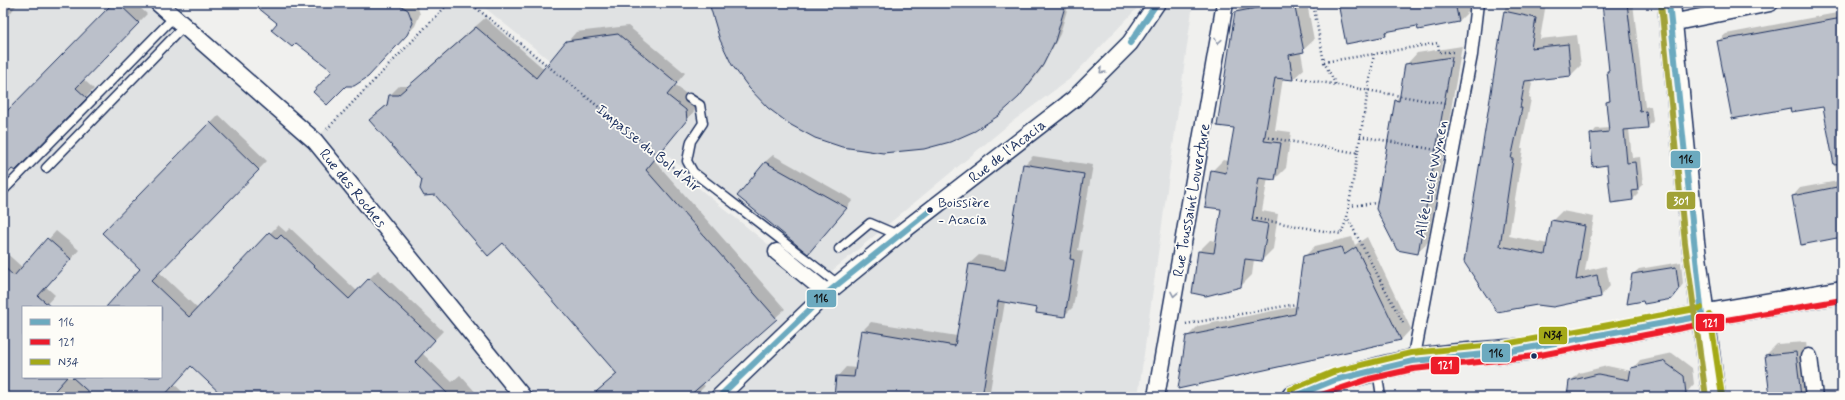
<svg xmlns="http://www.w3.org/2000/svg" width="1845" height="400" font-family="Mynerve,sans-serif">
<rect width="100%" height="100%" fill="#f0f0ee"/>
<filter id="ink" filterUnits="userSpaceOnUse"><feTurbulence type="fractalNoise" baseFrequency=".025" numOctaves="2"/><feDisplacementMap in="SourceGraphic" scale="8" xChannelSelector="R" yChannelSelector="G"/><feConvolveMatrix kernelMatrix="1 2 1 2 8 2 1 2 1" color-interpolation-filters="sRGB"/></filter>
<g filter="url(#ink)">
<!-- built -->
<g fill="#e0e2e3" fill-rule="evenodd">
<path d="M3,3H145L310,145L449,3H470L827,292L1074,99L1157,3H1193L1138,397H3ZM23,307H161V377H23Z"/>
<polygon points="479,3 1142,3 1071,78 1013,121 821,280"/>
</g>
<!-- shadow -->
<g fill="#0003">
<polygon points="3,3 18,3 3,23"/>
<polygon points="114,3 135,3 147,14 83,79 94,89 15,170 12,168 3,178 3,116"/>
<polygon points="254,3 416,3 420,14 415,26 376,68 334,71"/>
<polygon points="711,3 1069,3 1060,34 1041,70 1024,91 883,152 856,149 816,137"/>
<polygon points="1245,3 1307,3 1314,40 1301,52 1304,69 1293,79 1283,78 1275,130 1291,132 1286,168 1275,179 1268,178 1262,211 1278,214 1273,249 1262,260 1254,259 1252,275 1241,286 1199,251 1210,240 1217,241 1222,208 1212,171 1223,160 1229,161 1235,127 1236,12"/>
<polygon points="1339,3 1468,3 1470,10 1459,21 1418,25 1391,30 1385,35"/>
<polygon points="1506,3 1546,3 1540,39 1577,35 1581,65 1571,75 1533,79 1529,98 1531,99 1521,149 1523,149 1509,236 1548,244 1552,221 1562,211 1594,217 1585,271 1606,266 1610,286 1601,296 1465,261"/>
<polygon points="1600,3 1633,3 1645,107 1651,106 1653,121 1648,127 1629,129 1632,158 1640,157 1643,184 1637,190 1638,194 1633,199 1608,164 1591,135 1596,129 1610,128 1607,102 1611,98 1608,71 1610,69 1604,8 1601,8"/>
<polygon points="1842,12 1842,236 1793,196 1800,188 1838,181 1824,106 1791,107 1718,41 1726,34"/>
<polygon points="485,18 544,69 576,32 628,26 685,73 675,85 695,101 695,110 654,160 785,309 702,383 705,386 694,397 591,397 617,373 503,242 423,180 371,120 388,103 390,95 399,86 408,86"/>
<polygon points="1462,46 1428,242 1417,252 1396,100 1401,94 1406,65 1417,53"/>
<polygon points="219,115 267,161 159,272 198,309 278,225 286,232 290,228 357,291 378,270 443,331 422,353 452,382 460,375 480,397 225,397 192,365 174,384 188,397 3,397 3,250 23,268 56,231 79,250 46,287 55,295 44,307 23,307 23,377 161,377 161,307 107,307 142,269 104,233"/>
<polygon points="773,155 853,200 815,245 765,162"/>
<polygon points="1033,156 1093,165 1078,250 1083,251 1073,307 1064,316 1039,307 1005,302 989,397 835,397 837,377 846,367 856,368 862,331 871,322 957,336 969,264 979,255 1008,260 1024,165"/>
<polygon points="1352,237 1355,245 1367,237 1411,329 1401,340 1187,337 1198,326 1297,306 1304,257 1315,246"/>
<polygon points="1681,262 1683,284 1677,292 1644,300 1633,274 1639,269"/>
<polygon points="1806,342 1813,397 1771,397 1766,355 1777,344"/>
<polygon points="1672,353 1692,368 1694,384 1687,392 1687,397 1568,397 1570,382 1579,373 1607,366 1631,371 1640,360"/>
</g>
<!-- building -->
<g fill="#bbc0ca" stroke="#1b2f5e">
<polygon points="113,3 118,3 139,23 76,88 87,98 15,171 12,169 3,179 3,115"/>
<polygon points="252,3 396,3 408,10 413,23 407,35 368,77 354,86 346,86 327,105 313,92 332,71 296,43 292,47 271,30 277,23"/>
<polygon points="709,3 1066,3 1055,41 1043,65 1019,97 998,116 975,131 950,142 924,149 883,153 842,147 815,138 791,125 768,108 749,88 732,65 720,40"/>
<polygon points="1283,3 1294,3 1304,52 1289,55 1293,80 1275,78 1264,141 1281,143 1275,180 1259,178 1252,221 1268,224 1262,261 1245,259 1241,287 1206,296 1192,293 1198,251 1214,253 1221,209 1205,207 1211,170 1226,173 1234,128 1217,126 1235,12"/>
<polygon points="1338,3 1455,3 1459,22 1418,30 1417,26 1385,32 1386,36 1346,44"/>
<polygon points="1602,3 1627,3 1640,112 1646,111 1648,128 1624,130 1627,163 1635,162 1638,190 1632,191 1633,200 1611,203 1607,165 1593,167 1590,134 1609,132 1606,102 1610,101 1607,71 1609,71"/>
<polygon points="1504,11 1536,18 1531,48 1568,44 1571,76 1525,81 1520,108 1522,108 1511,159 1513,159 1500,246 1545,255 1551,220 1585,226 1576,280 1597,275 1601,297 1553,307 1537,305 1497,312 1464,262"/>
<polygon points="1842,18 1842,164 1834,165 1823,107 1791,112 1790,108 1732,119 1717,41"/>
<polygon points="476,27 536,78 566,41 618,34 677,83 667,95 686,110 687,120 646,170 777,319 688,397 590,397 617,374 503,243 488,256 435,195 424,196 420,189 422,180 369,120 387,105 389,95 398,95"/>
<polygon points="1452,57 1418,254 1397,250 1376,209 1395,100 1399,101 1405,64"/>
<polygon points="210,122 259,170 151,281 189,317 269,232 277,239 281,235 349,299 369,278 435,340 415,362 451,397 224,397 191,366 163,397 94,397 72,377 161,377 161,307 106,307 140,269 102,233"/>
<polygon points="765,162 847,208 808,254 737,196"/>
<polygon points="1023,164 1084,174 1070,259 1074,260 1065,317 1036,313 1037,308 998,301 982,397 834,397 836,376 854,377 861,330 955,346 969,264 1005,270"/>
<polygon points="1842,186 1842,237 1801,245 1792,196"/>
<polygon points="47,238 71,259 38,296 51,307 23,307 23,377 67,377 49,397 3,397 3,266 14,276"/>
<polygon points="1341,247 1344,255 1356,247 1401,340 1178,389 1186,336 1295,314 1303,256"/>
<polygon points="1676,267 1679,290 1672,299 1644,304 1643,301 1627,304 1632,274"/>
<polygon points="1796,352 1801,397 1770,397 1765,355"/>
<polygon points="1663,361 1684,376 1686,394 1678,395 1678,397 1567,397 1569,381 1598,374 1629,380 1631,368"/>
</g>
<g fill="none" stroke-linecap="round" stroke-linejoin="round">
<!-- service casing -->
<g stroke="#1b2f5e" stroke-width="11">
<g id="service">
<polyline points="689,98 700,105 703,123 691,141 687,161 693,172 838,284"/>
<polyline points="46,168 184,26"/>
<polyline points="3,191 174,17"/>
<polyline points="839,249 870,223 898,235"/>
<polyline points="1377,370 1381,397"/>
</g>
</g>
<!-- pedestrian casing -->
<g stroke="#1b2f5e" stroke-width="15">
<polyline id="pedestrian" points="1413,361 1471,55 1477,3"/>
</g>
<!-- minor casing -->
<g stroke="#1b2f5e" stroke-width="19">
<g id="minor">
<polyline points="158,3 315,141 523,397"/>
<polyline points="1671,23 1770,3"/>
<polyline points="777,252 827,293"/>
<polyline points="1809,357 1814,397"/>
<polyline points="719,397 827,293 898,235 1074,99 1130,43 1157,3"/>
<polyline points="1156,397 1225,3"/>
</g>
</g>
<!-- secondary casing -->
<g stroke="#1b2f5e" stroke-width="25">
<g id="secondary">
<polyline points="1669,3 1693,242 1714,397"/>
<path d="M1293,397C1332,381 1371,369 1412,361C1452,353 1494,354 1534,348L1702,316L1842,292"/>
</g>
</g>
<!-- path -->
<g stroke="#1b2f5e" stroke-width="2.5" stroke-dasharray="1 3" stroke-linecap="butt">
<polyline points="470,3 673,167"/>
<polyline points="1313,3 1324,62 1374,54"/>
<polyline points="1324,62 1336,85"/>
<polyline points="1298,78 1446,104"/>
<polyline points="327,129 449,3"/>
<polyline points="1360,136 1436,150"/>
<polyline points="1265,137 1358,153"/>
<polyline points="1349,206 1377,203"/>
<polyline points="1252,218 1341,234 1347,218"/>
<polyline points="1403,323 1347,217 1374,54 1438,43 1439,52 1455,52"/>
<polyline points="1186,324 1296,304"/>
</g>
<!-- service -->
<use href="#service" stroke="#fdfcf7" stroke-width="8"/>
<!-- pedestrian -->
<use href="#pedestrian" stroke="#fdfcf7" stroke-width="12"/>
<!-- minor -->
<use href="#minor" stroke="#fdfcf7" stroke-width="16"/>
<!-- secondary -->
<use href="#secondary" stroke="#fdfcf7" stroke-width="22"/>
<!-- bus-1 casing -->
<g stroke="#fdfcf7" stroke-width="9">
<g id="bus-1">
<polyline points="1669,3 1702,316"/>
<polyline points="1130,43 1157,3"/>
<polyline points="719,397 827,293 932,209"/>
<polyline points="1293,397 1335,380 1413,361 1506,352 1702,316"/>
</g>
</g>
<!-- bus-2 casing -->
<g stroke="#fdfcf7" stroke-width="9">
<polyline id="bus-2" points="1315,397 1369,379 1413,369 1535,356 1703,324 1842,300"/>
</g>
<!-- bus-3 casing -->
<g stroke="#fdfcf7" stroke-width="9">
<g id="bus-3">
<polyline points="1710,315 1722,396"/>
<polyline points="1290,390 1333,372 1411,353 1505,344 1701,308"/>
</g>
</g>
<!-- bus-4 casing -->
<g stroke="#fdfcf7" stroke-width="9">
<polyline id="bus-4" points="1661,4 1685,243 1706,397"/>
</g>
<!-- bus-1 -->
<use href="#bus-1" stroke="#6caabf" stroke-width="6"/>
<!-- bus-2 -->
<use href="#bus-2" stroke="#ed1b2a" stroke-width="6"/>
<!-- bus-3 -->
<use href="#bus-3" stroke="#a4a918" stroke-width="6"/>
<!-- bus-4 -->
<use href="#bus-4" stroke="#a1a237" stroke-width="6"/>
</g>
<!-- one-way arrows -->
<defs><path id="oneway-chevron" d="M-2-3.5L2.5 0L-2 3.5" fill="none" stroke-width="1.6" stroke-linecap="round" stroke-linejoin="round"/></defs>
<g stroke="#8c96aa">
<use href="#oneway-chevron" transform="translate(1218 41) rotate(100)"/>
<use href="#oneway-chevron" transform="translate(1102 71) rotate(135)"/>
<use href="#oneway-chevron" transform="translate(1174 294) rotate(100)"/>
</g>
</g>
<!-- markers -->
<g fill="#1b2f5e" stroke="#fdfcf7" stroke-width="1.5">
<circle cx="930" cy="210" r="3.5"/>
<circle cx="1534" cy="356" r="3.5"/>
</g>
<g text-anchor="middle" stroke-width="3.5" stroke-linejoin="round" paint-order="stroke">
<!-- bus labels -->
<g font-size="14" fill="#1b2f5e" stroke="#fdfcf7" text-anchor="start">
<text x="938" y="207">Boissière<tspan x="938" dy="17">- Acacia</tspan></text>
</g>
<!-- street labels -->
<g font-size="15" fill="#1b2f5e" stroke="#fdfcf7">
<text transform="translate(649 148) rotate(39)" y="5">Impasse du Bol d'Air</text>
<text transform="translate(1007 151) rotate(-38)" y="5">Rue de l'Acacia</text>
<text transform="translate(1431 179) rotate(-79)" y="5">Allée Lucie Wynen</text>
<text transform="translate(353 188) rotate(51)" y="5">Rue des Roches</text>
<text transform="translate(1191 200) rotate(-80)" y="5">Rue Toussaint Louverture</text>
</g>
</g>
<g stroke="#fdfcf7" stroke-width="1.5">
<rect x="1670" y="150" width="31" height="19" rx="4" fill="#6caabf"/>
<rect x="1666" y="191" width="30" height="19" rx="4" fill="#a1a237"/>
<rect x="806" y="289" width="31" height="19" rx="4" fill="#6caabf"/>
<rect x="1695" y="313" width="30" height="19" rx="4" fill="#ed1b2a"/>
<rect x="1538" y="326" width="30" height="19" rx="4" fill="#a4a918"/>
<rect x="1481" y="343" width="30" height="20" rx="4" fill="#6caabf"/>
<rect x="1430" y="356" width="30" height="19" rx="4" fill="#ed1b2a"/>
</g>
<g font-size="11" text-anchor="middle" font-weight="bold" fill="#fff">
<text x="1681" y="205">301</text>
<text x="1710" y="327">121</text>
<text x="1445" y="369">121</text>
</g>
<g font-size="11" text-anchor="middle" font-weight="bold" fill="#111">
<text x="1686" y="163">116</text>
<text x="821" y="302">116</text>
<text x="1553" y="339">N34</text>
<text x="1496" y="357">116</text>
</g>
<!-- margin -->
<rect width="1845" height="400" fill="none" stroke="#fdfcf7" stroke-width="16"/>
<rect x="8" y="8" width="1829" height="384" fill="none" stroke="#1b2f5e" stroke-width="1.5" filter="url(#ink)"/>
<!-- legend -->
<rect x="22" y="306" width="140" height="72" fill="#fdfcf7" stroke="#a3aaba"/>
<rect x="30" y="319" width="20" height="6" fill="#6caabf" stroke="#a3aaba"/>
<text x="58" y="326" font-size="12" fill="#1b2f5e">116</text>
<rect x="30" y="339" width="20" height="6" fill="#ed1b2a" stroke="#a3aaba"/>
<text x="58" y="346" font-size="12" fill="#1b2f5e">121</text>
<rect x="30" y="359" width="20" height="6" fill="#a4a918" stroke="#a3aaba"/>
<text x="58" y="366" font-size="12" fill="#1b2f5e">N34</text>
</svg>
